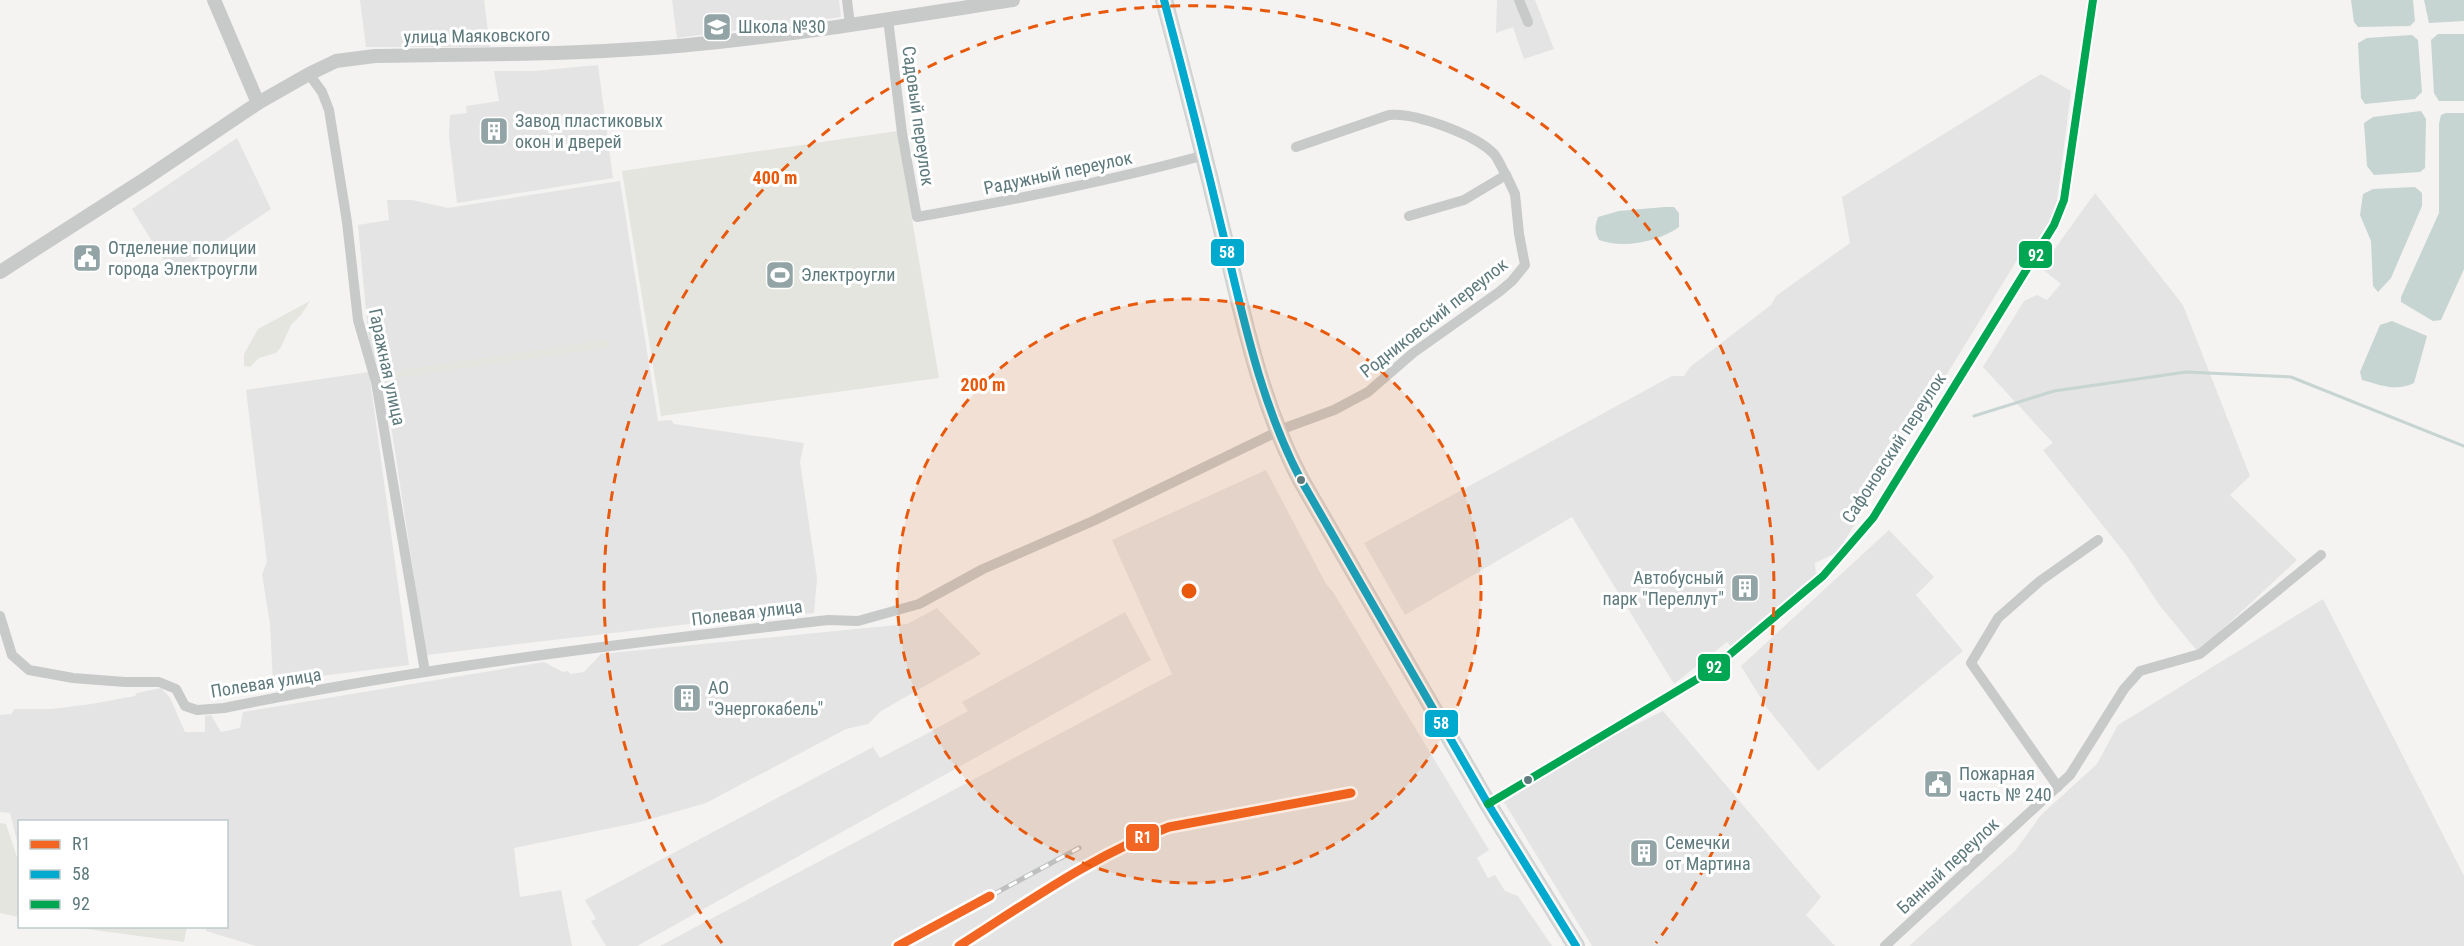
<svg xmlns="http://www.w3.org/2000/svg" width="2464" height="946" font-family="'Roboto Condensed',sans-serif">
<rect width="100%" height="100%" fill="#f4f3f1"/>
<!-- built -->
<g fill="#e3e4e3">
<polygon points="360,0 484,0 490,47 366,47"/>
<polygon points="672,0 839,0 841,17 677,38"/>
<polygon points="1497,0 1535,0 1554,49 1524,59 1513,27 1496,33"/>
<polygon points="598,65 613,178 457,203 449,136 450,115 467,113 466,106 499,101 494,71 534,71"/>
<polygon points="2041,74 2071,91 2057,201 2054,214 2030,253 2022,252 1843,543 1836,553 1815,563 1816,577 1732,647 1727,642 1674,684 1572,517 1405,615 1364,543 1672,376 1684,376 1690,367 1771,305 1776,296 1850,243 1842,197"/>
<polygon points="237,138 271,209 173,275 132,209"/>
<polygon points="620,181 658,421 671,420 674,424 804,443 800,462 817,578 814,613 715,621 426,655 385,386 369,343 358,225 389,220 387,200 412,200 448,208"/>
<polygon points="2095,193 2183,305 2250,476 2230,495 2297,560 2198,652 2160,606 2127,556 2043,450 2053,443 1983,367 2024,301 2037,295 2047,300 2061,284 2041,268"/>
<polygon points="369,372 409,665 273,682 270,624 262,574 267,562 246,390"/>
<polygon points="1266,470 1326,584 1333,592 1489,850 1477,858 1488,878 1495,875 1505,891 1518,896 1552,946 660,946 1172,674 1112,540"/>
<polygon points="1889,530 1934,577 1916,595 1963,651 1818,771 1767,708 1741,666"/>
<polygon points="2323,599 2464,876 2464,946 1909,946 2015,851 2041,815 2097,764 2118,725"/>
<polygon points="937,608 981,654 881,711 868,724 846,729 706,803 640,822 514,848 520,897 561,890 572,946 256,946 206,931 206,927 226,926 226,822 20,822 19,849 10,813 0,812 0,715 12,714 14,709 51,709 91,704 135,696 137,693 161,688 170,698 185,732 205,732 205,716 211,715 221,732 240,728 243,712 544,662 563,672 568,671 570,674 584,672 601,654 907,624"/>
<polygon points="1125,612 1151,660 637,946 606,946 591,921 596,919 585,900 873,747 880,758 928,733 968,711 962,702"/>
<polygon points="1663,711 1821,897 1806,915 1835,946 1592,946 1504,802 1608,738"/>
</g>
<!-- green -->
<g fill="#e4e5de">
<polygon points="897,131 939,378 661,416 622,171"/>
<polygon points="310,301 301,315 291,325 281,347 276,353 259,358 250,367 244,366 244,354 258,329"/>
<polygon points="608,340 610,344 608,347 394,378 389,372"/>
<polygon points="0,823 6,824 19,863 19,917 0,913"/>
<polygon points="72,927 187,926 187,927 184,942"/>
</g>
<!-- water -->
<g fill="#c6d4d2">
<polygon points="2351,0 2413,0 2415,21 2410,26 2358,27 2354,22"/>
<polygon points="2424,0 2464,0 2464,21 2429,23"/>
<polygon points="2438,34 2464,34 2464,101 2439,101 2434,93 2431,40"/>
<polygon points="2412,35 2418,40 2422,92 2415,99 2365,104 2361,98 2358,43 2367,38"/>
<polygon points="2421,111 2426,119 2425,168 2420,172 2374,175 2367,166 2364,123 2373,117"/>
<polygon points="2446,113 2464,113 2464,269 2441,320 2433,321 2401,302 2401,297 2439,213 2439,124 2441,115"/>
<polygon points="2415,187 2422,193 2422,206 2391,278 2378,292 2373,286 2371,241 2360,215 2363,194 2373,189"/>
<path d="M1665,207H1674L1679,213V227C1658,242 1623,249 1599,240C1594,231 1595,226 1598,217L1619,211Z"/>
<path d="M2392,321L2427,336L2414,383C2396,392 2381,385 2362,380L2360,372L2380,325Z"/>
</g>
<g fill="none" stroke-linecap="round" stroke-linejoin="round">
<!-- stream -->
<polyline stroke="#c6d4d2" stroke-width="3" points="1974,416 2054,391 2186,372 2291,377 2464,446"/>
<!-- secondary casing -->
<g stroke="#cfd0d0" stroke-width="18">
<path id="secondary" d="M1164,0C1185,79 1205,158 1224,238C1244,321 1261,404 1301,480L1488,804L1576,946"/>
</g>
<!-- minor -->
<g stroke="#c8caca" stroke-width="10">
<polyline points="847,0 850,25"/>
<polyline points="1519,0 1528,22"/>
<path d="M888,19L902,133L917,217C1014,200 1110,181 1205,155"/>
<polyline points="309,74 322,92 329,110 347,222 358,320 376,382 425,672"/>
<path d="M1296,147L1389,115C1415,112 1476,135 1494,154C1499,160 1502,169 1506,175"/>
<path d="M0,616L12,655L29,670L73,678L125,682H159L176,689L185,706L197,710L224,708C424,667 626,643 828,620L858,621L919,604L983,569L1093,521L1285,428L1334,410L1368,392L1413,353L1499,292L1512,281L1525,265L1519,234L1515,194L1506,175L1464,200L1409,216"/>
<polyline points="2058,787 1971,663 1998,618 2040,581 2098,540"/>
<polyline points="1488,804 1709,672 1823,576 1873,518 2054,225 2064,200 2093,0"/>
<polyline points="1885,946 2070,775 2124,689 2140,671 2200,654 2321,555"/>
</g>
<!-- tertiary -->
<g stroke="#c8caca" stroke-width="14">
<polyline points="214,0 258,103"/>
<path d="M0,272L145,179L258,103L309,74L336,61L375,56C482,54 591,55 698,44C803,34 908,16 1013,0"/>
</g>
<!-- secondary -->
<use href="#secondary" stroke="#dddfde" stroke-width="15"/>
<!-- rail casing -->
<g stroke="#bec0c0" stroke-width="5">
<g id="rail">
<polyline points="898,946 1079,848"/>
<path d="M959,946C1027,903 1093,855 1169,827L1351,793"/>
</g>
</g>
<!-- rail -->
<use href="#rail" stroke="#fff" stroke-width="3" stroke-dasharray="9" stroke-linecap="butt"/>
<!-- bus-1 casing -->
<g stroke="#fff" stroke-width="12">
<path id="bus-1" d="M1164,0C1185,79 1205,158 1224,238C1244,321 1261,404 1301,480L1488,804L1576,946"/>
</g>
<!-- bus-2 casing -->
<g stroke="#fff" stroke-width="12">
<polyline id="bus-2" points="1488,804 1709,672 1823,576 1873,518 2054,225 2064,200 2093,0"/>
</g>
<!-- bus-1 -->
<use href="#bus-1" stroke="#00a9ce" stroke-width="8"/>
<!-- bus-2 -->
<use href="#bus-2" stroke="#00a651" stroke-width="8"/>
<!-- rail-1 casing -->
<g stroke="#fff" stroke-width="14">
<g id="rail-1">
<polyline points="898,946 990,896"/>
<path d="M959,946C1027,903 1093,855 1169,827L1351,793"/>
</g>
</g>
<!-- rail-1 -->
<use href="#rail-1" stroke="#f26522" stroke-width="9"/>
</g>
<!-- distance rings -->
<circle cx="1189" cy="591" r="292" fill="#e8590c" fill-opacity=".12"/>
<g fill="none" stroke="#e8590c" stroke-width="3" stroke-dasharray="10 8">
<circle cx="1189" cy="591" r="292"/>
<path d="M722 943A585 585 0 1 1 1656 943"/>
</g>
<!-- icons -->
<defs>
<g id="school-square" transform="scale(1.5)"><rect x="-9" y="-9" width="18" height="18" rx="4" fill="#92a4a6" stroke="#fff"/><path d="M0-5L7-2L0 1L-7-2ZM-4 1L0 2.5L4 1V4Q0 6-4 4Z" fill="#fff"/></g>
<g id="building-square" transform="scale(1.5)"><rect x="-9" y="-9" width="18" height="18" rx="4" fill="#92a4a6" stroke="#fff"/><path d="M-4-6H4V6H1V3H-1V6H-4ZM-2.5-4.3h1.7v1.8h-1.7ZM.8-4.3h1.7v1.8H.8ZM-2.5-1h1.7V.8h-1.7ZM.8-1h1.7V.8H.8Z" fill="#fff"/></g>
<g id="civic-square" transform="scale(1.5)"><rect x="-9" y="-9" width="18" height="18" rx="4" fill="#92a4a6" stroke="#fff"/><path d="M-.6-6.5H3V-4.5H.6V-3L4-1V1h2V6H-6V1h2V-1L-.6-3ZM-1.2 2.5V6h2.4V2.5Z" fill="#fff"/></g>
<g id="stadium-square" transform="scale(1.5)"><rect x="-9" y="-9" width="18" height="18" rx="4" fill="#92a4a6" stroke="#fff"/><path d="M0-5a6.5 5 0 1 0 0 10a6.5 5 0 1 0 0-10ZM-3.5-1.8h7v3.6h-7Z" fill="#fff"/></g>
</defs>
<g fill-rule="evenodd">
<use href="#school-square" x="717" y="27"/>
<use href="#building-square" x="494" y="131"/>
<use href="#civic-square" x="87" y="258"/>
<use href="#stadium-square" x="780" y="275"/>
<use href="#building-square" x="1745" y="588"/>
<use href="#building-square" x="687" y="698"/>
<use href="#civic-square" x="1938" y="784"/>
<use href="#building-square" x="1644" y="853"/>
</g>
<!-- markers -->
<g fill="#5e7a7d" stroke="#fff" stroke-width="2">
<circle cx="1301" cy="480" r="5"/>
<circle cx="1528" cy="780" r="5"/>
</g>
<g text-anchor="middle" stroke-width="6" stroke-linejoin="round" paint-order="stroke">
<!-- poi labels -->
<g font-size="18" fill="#5e7a7d" stroke="#fff" text-anchor="start">
<text x="738" y="33">Школа №30</text>
<text x="515" y="127">Завод пластиковых<tspan x="515" dy="21">окон и дверей</tspan></text>
<text x="108" y="254">Отделение полиции<tspan x="108" dy="21">города Электроугли</tspan></text>
<text x="801" y="281">Электроугли</text>
<text x="1724" y="584" text-anchor="end">Автобусный<tspan x="1724" dy="21">парк "Переллут"</tspan></text>
<text x="708" y="694">АО<tspan x="708" dy="21">"Энергокабель"</tspan></text>
<text x="1959" y="780">Пожарная<tspan x="1959" dy="21">часть № 240</tspan></text>
<text x="1665" y="849">Семечки<tspan x="1665" dy="21">от Мартина</tspan></text>
</g>
<!-- street labels -->
<g font-size="18" fill="#5e7a7d" stroke="#fff">
<text transform="translate(477 36) rotate(-1)" y="6">улица Маяковского</text>
<text transform="translate(918 116) rotate(82)" y="6">Садовый переулок</text>
<text transform="translate(1058 173) rotate(-12)" y="6">Радужный переулок</text>
<text transform="translate(1434 318) rotate(-38)" y="6">Родниковский переулок</text>
<text transform="translate(387 367) rotate(78)" y="6">Гаражная улица</text>
<text transform="translate(1894 448) rotate(-57)" y="6">Сафоновский переулок</text>
<text transform="translate(747 613) rotate(-7)" y="6">Полевая улица</text>
<text transform="translate(266 683) rotate(-9)" y="6">Полевая улица</text>
<text transform="translate(1948 866) rotate(-43)" y="6">Банный переулок</text>
</g>
</g>
<circle cx="1189" cy="591" r="9" fill="#e8590c" stroke="#fff" stroke-width="3"/>
<g font-size="18" text-anchor="middle" font-weight="bold" fill="#e8590c" stroke="#fff" stroke-width="6" stroke-linejoin="round" paint-order="stroke">
<text x="775" y="184">400 m</text>
<text x="983" y="391">200 m</text>
</g>
<g stroke="#fff" stroke-width="2">
<rect x="1210" y="238" width="35" height="29" rx="6" fill="#00a9ce"/>
<rect x="2018" y="240" width="35" height="29" rx="6" fill="#00a651"/>
<rect x="1697" y="653" width="34" height="29" rx="6" fill="#00a651"/>
<rect x="1424" y="709" width="35" height="29" rx="6" fill="#00a9ce"/>
<rect x="1125" y="823" width="35" height="29" rx="6" fill="#f26522"/>
</g>
<g font-size="16" text-anchor="middle" font-weight="bold" fill="#fff">
<text x="1227" y="258">58</text>
<text x="2036" y="261">92</text>
<text x="1714" y="673">92</text>
<text x="1441" y="729">58</text>
<text x="1143" y="843">R1</text>
</g>
<!-- legend -->
<rect x="18" y="820" width="210" height="108" fill="#ffffff" stroke="#bfcacb" stroke-width="1.5"/>
<rect x="30" y="840" width="30" height="9" fill="#f26522" stroke="#bfcacb" stroke-width="1.5"/>
<text x="72" y="850" font-size="18" fill="#5e7a7d">R1</text>
<rect x="30" y="870" width="30" height="9" fill="#00a9ce" stroke="#bfcacb" stroke-width="1.5"/>
<text x="72" y="880" font-size="18" fill="#5e7a7d">58</text>
<rect x="30" y="900" width="30" height="9" fill="#00a651" stroke="#bfcacb" stroke-width="1.5"/>
<text x="72" y="910" font-size="18" fill="#5e7a7d">92</text>
</svg>
